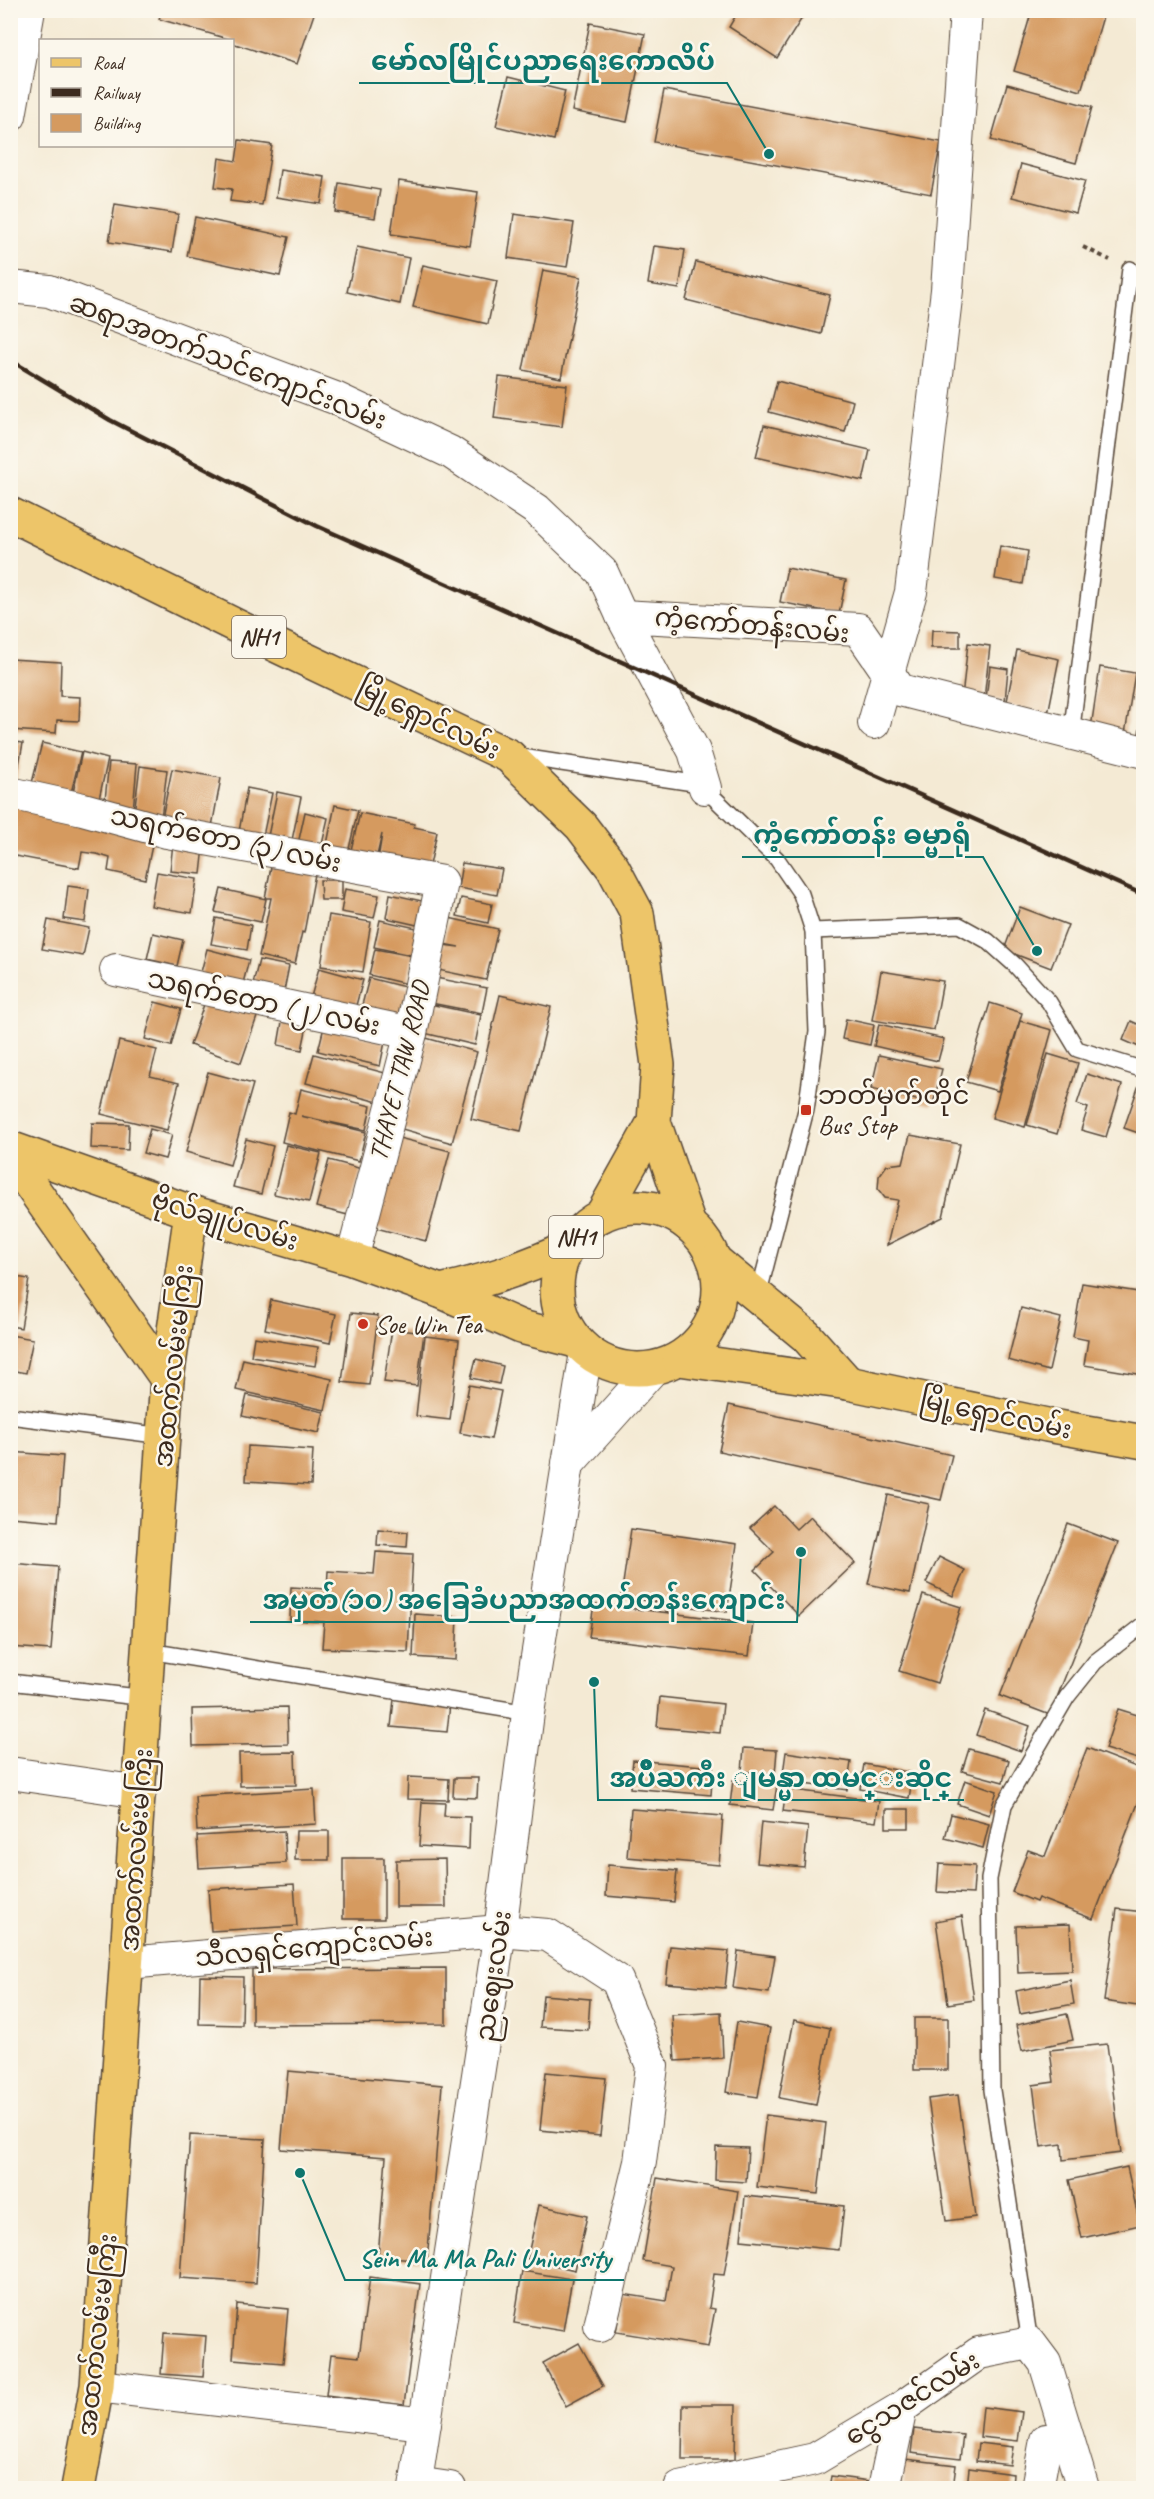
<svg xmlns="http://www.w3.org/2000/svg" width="1154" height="2499" font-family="Caveat,'Noto Sans Myanmar',sans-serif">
<rect width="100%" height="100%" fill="#fbf7ec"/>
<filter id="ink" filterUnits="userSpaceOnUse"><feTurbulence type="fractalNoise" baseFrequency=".0167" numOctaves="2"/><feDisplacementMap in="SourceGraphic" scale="12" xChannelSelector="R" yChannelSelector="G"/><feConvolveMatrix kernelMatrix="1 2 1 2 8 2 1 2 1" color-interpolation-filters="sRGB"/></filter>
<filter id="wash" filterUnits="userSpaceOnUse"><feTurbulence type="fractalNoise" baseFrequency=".008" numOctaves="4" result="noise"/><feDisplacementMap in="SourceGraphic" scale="24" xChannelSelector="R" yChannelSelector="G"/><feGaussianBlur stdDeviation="1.35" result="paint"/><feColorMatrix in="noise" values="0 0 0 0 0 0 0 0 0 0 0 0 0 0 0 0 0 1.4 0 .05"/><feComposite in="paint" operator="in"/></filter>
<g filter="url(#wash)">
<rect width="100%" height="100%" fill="#f4ead4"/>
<g id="blocks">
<!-- building -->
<g fill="#d59a5f">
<polygon points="162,10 313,10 315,11 297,64 232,43 232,40 159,19"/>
<polygon points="739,10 807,10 777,58 729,27"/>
<polygon points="1032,10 1105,10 1081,91 1014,71"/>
<polygon points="590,23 645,34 627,122 572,111"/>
<polygon points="508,77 565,91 554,140 496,126"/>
<polygon points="1007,84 1092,107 1076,163 991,140"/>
<polygon points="664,90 941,142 931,194 654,142"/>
<polygon points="239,140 272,145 262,205 230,201 232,189 215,187 219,158 236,161"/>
<polygon points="1021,164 1085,181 1076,213 1012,197"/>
<polygon points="280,170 325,177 321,204 276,197"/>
<polygon points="399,181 478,192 470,246 391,234"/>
<polygon points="339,183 380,190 375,218 335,212"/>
<polygon points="115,204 178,214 172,252 109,242"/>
<polygon points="514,214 574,223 567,267 508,258"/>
<polygon points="195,217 289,237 280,276 187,256"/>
<polygon points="654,246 685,250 679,289 648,284"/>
<polygon points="357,247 409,258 400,304 347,292"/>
<polygon points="696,262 830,295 821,334 686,300"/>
<polygon points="423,265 497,281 488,324 413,307"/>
<polygon points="543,270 581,277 561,378 523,370"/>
<polygon points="499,377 567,385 562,427 494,418"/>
<polygon points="777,381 853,401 845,432 769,412"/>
<polygon points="764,425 870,450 863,481 756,457"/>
<polygon points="1000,546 1028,551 1023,584 995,579"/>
<polygon points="787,568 846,580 839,614 780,602"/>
<polygon points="932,630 960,631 960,648 931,648"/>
<polygon points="968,643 990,646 984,699 962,697"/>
<polygon points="1017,650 1059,659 1048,714 1006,706"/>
<polygon points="10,659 61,662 60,696 80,697 79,721 57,720 56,733 10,730"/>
<polygon points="990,666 1008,669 1005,701 986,699"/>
<polygon points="1100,667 1135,673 1125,734 1091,728"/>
<polygon points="1142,712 1144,712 1144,743 1138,742"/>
<polygon points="10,741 23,743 15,786 10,785"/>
<polygon points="42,743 81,752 70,797 31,787"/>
<polygon points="82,752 108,759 98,803 72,797"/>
<polygon points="109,762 137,764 133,811 104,809"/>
<polygon points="140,766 167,770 161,818 134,814"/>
<polygon points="172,769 221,778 211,832 161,823"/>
<polygon points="247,788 272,793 262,841 238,837"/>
<polygon points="277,792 301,797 291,845 267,841"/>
<polygon points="10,799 155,831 145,879 108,871 110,858 97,854 82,852 79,868 10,855"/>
<polygon points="335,805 358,810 348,853 326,849"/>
<polygon points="305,812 328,818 321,849 298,844"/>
<polygon points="360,813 415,824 414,827 437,832 429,870 378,860 382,834 376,860 350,854"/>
<polygon points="173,843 204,847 201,874 170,871"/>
<polygon points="462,863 502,869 497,895 458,888"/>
<polygon points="271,867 315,874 304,933 302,932 295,964 259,956 271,898 265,898"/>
<polygon points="157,872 197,879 192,913 151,906"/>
<polygon points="320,880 342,880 342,900 321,900"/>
<polygon points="68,886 89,889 85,922 64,919"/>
<polygon points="221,889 266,899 261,922 215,912"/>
<polygon points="345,889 379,895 374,918 341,912"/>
<polygon points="390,894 422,901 417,925 386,918"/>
<polygon points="461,898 492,904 488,923 457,916"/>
<polygon points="1020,907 1068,925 1051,968 1004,950"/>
<polygon points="329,915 371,922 363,972 321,966"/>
<polygon points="216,918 251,925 247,950 211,944"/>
<polygon points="449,918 498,929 486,980 438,970 443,945 459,947 443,944"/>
<polygon points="48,920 89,928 83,956 42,949"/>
<polygon points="380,920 421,929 415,956 374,947"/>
<polygon points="153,933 183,940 177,966 147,959"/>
<polygon points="207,949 249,960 242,987 200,976"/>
<polygon points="375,949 413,956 407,984 369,975"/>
<polygon points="259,960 289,966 284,991 253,984"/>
<polygon points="319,968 363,980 355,1009 311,997"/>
<polygon points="881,971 943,981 934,1030 872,1020"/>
<polygon points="369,978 409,988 401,1019 361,1009"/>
<polygon points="436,978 487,988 482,1013 431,1003"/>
<polygon points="208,993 259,1011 241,1063 190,1045"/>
<polygon points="500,995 551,1007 521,1131 471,1119"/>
<polygon points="155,1002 181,1009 171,1046 145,1039"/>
<polygon points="990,1003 1022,1013 998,1091 966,1082"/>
<polygon points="430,1004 481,1015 475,1045 424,1033"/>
<polygon points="283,1016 308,1021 302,1050 278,1045"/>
<polygon points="846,1019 874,1025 870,1045 842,1039"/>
<polygon points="1020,1021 1052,1030 1025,1127 992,1118"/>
<polygon points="1131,1021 1144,1027 1144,1037 1139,1047 1123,1040"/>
<polygon points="879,1024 944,1039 938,1061 874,1046"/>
<polygon points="324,1027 385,1042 380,1066 318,1051"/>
<polygon points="426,1038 477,1052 452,1143 402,1129"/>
<polygon points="119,1041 157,1050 150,1076 179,1083 167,1130 101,1114"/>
<polygon points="314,1054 385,1073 378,1102 306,1083"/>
<polygon points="1048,1054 1078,1063 1057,1134 1027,1125"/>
<polygon points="879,1055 942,1069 933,1104 871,1089"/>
<polygon points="208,1072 253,1084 230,1165 186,1152"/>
<polygon points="1087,1074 1122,1085 1106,1137 1081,1130 1088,1108 1077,1104"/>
<polygon points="1141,1079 1144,1080 1144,1135 1124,1128"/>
<polygon points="301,1089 371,1106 366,1130 301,1116 366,1132 359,1161 282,1142 289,1112 295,1114"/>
<polygon points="92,1123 129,1124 128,1150 91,1148"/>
<polygon points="150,1129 172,1135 165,1159 143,1153"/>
<polygon points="910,1135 960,1144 943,1217 887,1245 898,1200 885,1198 878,1189 879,1176 887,1165 903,1163"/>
<polygon points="399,1138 450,1151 426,1241 376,1228"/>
<polygon points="246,1139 273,1146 261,1194 233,1187"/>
<polygon points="286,1145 321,1153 309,1202 274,1194"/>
<polygon points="329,1160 362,1169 348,1215 316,1207"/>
<polygon points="10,1276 29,1279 21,1328 10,1326"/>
<polygon points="1082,1283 1144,1293 1144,1375 1084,1365 1088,1340 1073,1337"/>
<polygon points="271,1300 336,1314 330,1343 265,1329"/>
<polygon points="1021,1308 1061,1318 1049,1371 1008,1360"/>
<polygon points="351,1313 378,1316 369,1385 342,1382"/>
<polygon points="392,1329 424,1333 417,1386 384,1382"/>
<polygon points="10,1335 33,1339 26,1373 10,1370"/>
<polygon points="425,1336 459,1340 450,1420 416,1416"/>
<polygon points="254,1337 318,1347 315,1366 251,1356"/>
<polygon points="243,1359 332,1379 325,1410 236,1390"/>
<polygon points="476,1359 503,1366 499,1384 471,1378"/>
<polygon points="469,1385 501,1391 491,1439 460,1433"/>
<polygon points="247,1395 324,1412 319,1433 242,1416"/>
<polygon points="729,1405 952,1455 941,1500 719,1451"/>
<polygon points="248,1446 313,1450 311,1485 246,1481"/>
<polygon points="10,1452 63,1456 58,1521 10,1517"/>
<polygon points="888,1495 929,1504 910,1593 868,1584"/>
<polygon points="774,1506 796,1529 810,1516 855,1563 799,1616 755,1570 774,1552 750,1528"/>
<polygon points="1068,1524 1118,1543 1050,1715 1000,1696"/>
<polygon points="378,1529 408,1532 407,1547 377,1545"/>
<polygon points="631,1529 737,1544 727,1612 621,1597"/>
<polygon points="376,1552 413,1554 408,1652 322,1648 324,1622 290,1620 291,1587 327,1589 328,1571 374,1574"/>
<polygon points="939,1557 965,1570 953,1596 926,1583"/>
<polygon points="10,1563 58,1567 51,1650 10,1647"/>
<polygon points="923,1595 961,1607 937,1683 899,1671"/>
<polygon points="594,1604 753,1623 749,1656 589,1637"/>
<polygon points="415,1614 458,1617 456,1660 413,1657"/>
<polygon points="660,1697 723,1704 720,1733 657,1727"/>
<polygon points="394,1699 450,1704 447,1732 391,1727"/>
<polygon points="287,1707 288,1744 193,1746 192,1709"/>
<polygon points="1118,1709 1144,1717 1144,1761 1105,1749"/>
<polygon points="985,1710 1030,1726 1021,1751 976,1735"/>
<polygon points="744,1748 777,1750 775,1774 742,1771"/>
<polygon points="1087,1748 1144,1770 1144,1788 1093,1919 1038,1898 1036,1902 1012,1892 1028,1850 1045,1856"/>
<polygon points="969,1749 1009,1760 1003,1782 962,1771"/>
<polygon points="295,1752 296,1785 240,1786 239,1753"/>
<polygon points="786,1752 851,1762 847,1790 782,1781"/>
<polygon points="633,1760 713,1767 711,1795 630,1788"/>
<polygon points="864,1764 913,1773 909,1798 860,1789"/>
<polygon points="408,1777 449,1779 448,1800 407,1799"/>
<polygon points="454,1778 478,1778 477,1798 453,1797"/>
<polygon points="733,1780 777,1785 773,1810 730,1805"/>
<polygon points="965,1780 997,1791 989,1815 957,1804"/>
<polygon points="314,1789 316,1824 197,1831 195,1796"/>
<polygon points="786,1789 879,1801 876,1822 783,1811"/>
<polygon points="422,1802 445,1803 444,1816 470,1817 469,1849 419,1846"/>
<polygon points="631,1809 723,1816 719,1865 627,1857"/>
<rect x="886" y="1809" width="23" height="19"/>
<polygon points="951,1814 989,1824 983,1848 945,1838"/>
<polygon points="761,1822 808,1827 804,1867 757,1863"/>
<polygon points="284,1831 286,1863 199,1868 197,1836"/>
<polygon points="296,1831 329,1831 329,1860 295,1860"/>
<rect x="343" y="1858" width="41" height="61"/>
<polygon points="445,1859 446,1907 396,1907 396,1860"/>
<polygon points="939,1864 975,1866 973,1894 937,1892"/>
<polygon points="608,1865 677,1871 674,1902 606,1896"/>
<polygon points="294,1884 297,1926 211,1931 208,1889"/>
<polygon points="1117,1909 1144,1912 1144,2007 1104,2001"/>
<polygon points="962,1916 974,2000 948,2004 936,1921"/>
<polygon points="1070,1924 1072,1971 1018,1973 1016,1926"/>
<polygon points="670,1946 729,1951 725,1988 666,1983"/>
<polygon points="738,1951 775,1956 769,1993 733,1988"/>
<polygon points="446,1968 446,2024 252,2025 252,1969"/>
<polygon points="200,1976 243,1977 242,2025 199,2024"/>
<polygon points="1070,1980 1074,2004 1020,2014 1016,1991"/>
<polygon points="543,1995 590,1999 588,2030 540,2027"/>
<polygon points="721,2012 723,2058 675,2061 672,2015"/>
<polygon points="1067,2014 1073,2040 1022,2051 1016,2025"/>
<rect x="914" y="2018" width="34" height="52"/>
<polygon points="794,2020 830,2028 816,2105 779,2098"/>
<polygon points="737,2022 770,2028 758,2097 726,2092"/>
<polygon points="1107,2044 1121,2153 1063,2160 1062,2144 1041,2147 1033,2085 1054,2082 1050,2050"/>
<polygon points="288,2071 442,2085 427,2261 378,2257 386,2157 281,2149"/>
<polygon points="546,2072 606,2078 600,2136 540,2130"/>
<polygon points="958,2095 975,2217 946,2221 928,2099"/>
<polygon points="766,2115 826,2123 818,2194 757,2187"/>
<polygon points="190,2135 265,2139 256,2283 180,2278"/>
<polygon points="716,2147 748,2148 746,2182 715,2180"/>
<polygon points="1127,2167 1140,2225 1082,2238 1069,2180"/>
<polygon points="657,2178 738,2191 724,2275 714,2274 709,2308 715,2309 708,2347 616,2332 623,2294 666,2301 672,2266 643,2261"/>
<polygon points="745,2196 844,2206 839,2250 741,2240"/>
<polygon points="539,2205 587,2216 575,2270 527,2259"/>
<polygon points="522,2271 572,2279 563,2331 514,2323"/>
<polygon points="370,2277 420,2284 404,2405 326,2395 331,2354 359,2357"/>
<polygon points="237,2304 288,2309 283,2363 233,2359"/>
<polygon points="164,2333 206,2336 203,2377 161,2374"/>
<polygon points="579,2343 603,2386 566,2406 543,2363"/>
<polygon points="683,2405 736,2405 735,2460 682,2460"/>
<polygon points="983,2407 1022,2412 1018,2441 980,2437"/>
<polygon points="914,2429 963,2435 960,2459 911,2453"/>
<polygon points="978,2443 1013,2447 1010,2465 976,2461"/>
<polygon points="905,2459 956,2465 953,2488 902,2482"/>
<polygon points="969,2468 1013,2474 1012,2488 967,2488"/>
<polygon points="831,2476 869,2481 867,2488 829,2488"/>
</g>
</g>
</g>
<g filter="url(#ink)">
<use href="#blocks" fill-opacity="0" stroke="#574739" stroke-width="1.5"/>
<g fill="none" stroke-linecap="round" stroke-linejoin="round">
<!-- service casing -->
<g stroke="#574739" stroke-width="18">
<g id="service">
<polyline points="1071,735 1130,269"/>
<polyline points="515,756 700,784 777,859 801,894 813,931 817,1032 806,1110 758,1296"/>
<polyline points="813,931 959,925 988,941 1015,965 1049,1002 1077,1049 1144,1070"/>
<polyline points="10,1416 163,1436"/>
<polyline points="149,1651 528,1713"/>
<polyline points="10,1682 146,1698"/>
<polyline points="1030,2343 992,2090 989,1879 1004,1805 1067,1697 1095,1662 1144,1624"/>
</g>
</g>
<!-- minor casing -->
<g stroke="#574739" stroke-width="34">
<g id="minor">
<polyline points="10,116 29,10"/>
<polyline points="10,287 49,291 335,398 450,452 537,510 602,572 622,616"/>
<polyline points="874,723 911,592 947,290 966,10"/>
<polyline points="705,788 694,751 622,616 858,629 900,690 1144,752"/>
<polyline points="10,793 83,809 167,832 442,882 411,1033 352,1259"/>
<polyline points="116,970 411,1033"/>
<polyline points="568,1464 654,1368"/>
<polyline points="10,1773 140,1792"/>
<polyline points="127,1963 500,1931 548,1935 617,1980 652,2066 640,2162 600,2326"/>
<polyline points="97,2386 425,2424"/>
<polyline points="416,2483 450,2488"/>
<polyline points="415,2488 500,1931 528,1713 586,1352"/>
<polyline points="680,2488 815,2459 901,2408 979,2353 1030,2343 1045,2363 1083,2488"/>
<polyline points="884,2488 901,2408"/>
<polyline points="1037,2488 1046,2440"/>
</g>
</g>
<!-- primary casing -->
<g stroke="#574739" stroke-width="36">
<g id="primary">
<polyline points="10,1148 191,1212 352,1259 440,1291 521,1327 576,1341"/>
<polyline points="10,1156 167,1379"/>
<path d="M440,1291C486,1281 526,1268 567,1248"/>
<polyline points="78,2488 97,2386 167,1379 191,1212"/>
</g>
</g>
<!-- trunk casing -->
<g stroke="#574739" stroke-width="36">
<g id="trunk">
<polyline points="10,514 269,642 509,756 581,826 613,868 637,913 658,1065 654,1122 689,1225"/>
<circle cx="638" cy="1288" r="81"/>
<polyline points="602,1215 654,1122"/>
<polyline points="715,1261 806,1336 848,1383"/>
<polyline points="679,1359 848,1383 1047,1425 1144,1442"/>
</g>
</g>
<!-- path -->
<polyline stroke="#574739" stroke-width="4" stroke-dasharray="4.5 4.5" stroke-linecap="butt" points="1083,247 1110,260"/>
<!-- service -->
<use href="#service" stroke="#fff" stroke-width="15"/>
<!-- minor -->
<use href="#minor" stroke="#fff" stroke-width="32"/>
<!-- primary -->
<use href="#primary" stroke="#edc569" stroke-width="33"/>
<!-- trunk -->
<use href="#trunk" stroke="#edc569" stroke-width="33"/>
<!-- rail -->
<polyline stroke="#3b2a1e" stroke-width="4.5" points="10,360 110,420 317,526 1144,895"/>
</g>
</g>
<!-- markers -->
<g fill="#c8321e" stroke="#fbf7ec" stroke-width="2">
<rect x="800" y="1104" width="12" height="12" rx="3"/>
<circle cx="363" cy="1324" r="6"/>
</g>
<g text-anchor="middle" stroke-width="5" stroke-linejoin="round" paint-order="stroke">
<!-- shield labels -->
<g fill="#fbf7ec" stroke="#75685c" stroke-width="1.5">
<rect x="232" y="616" width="54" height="42" rx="4.5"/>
<rect x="549" y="1216" width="54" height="42" rx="4.5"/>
</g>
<g font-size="24" font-weight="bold" fill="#3b2a1e">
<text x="259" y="645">NH1</text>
<text x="576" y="1245">NH1</text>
</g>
<!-- street labels -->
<g font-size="26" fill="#3b2a1e" stroke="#fbf7ec">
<text transform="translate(228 361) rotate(21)" y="9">ဆရာအတက်သင်ကျောင်းလမ်း</text>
<text transform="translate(752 625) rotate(5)" y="9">ကံ့ကော်တန်းလမ်း</text>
<text transform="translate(429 718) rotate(26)" y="9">မြို့ရှောင်လမ်း</text>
<text transform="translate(226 839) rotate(12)" y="9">သရက်တော (၃) လမ်း</text>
<text transform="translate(264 1002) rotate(12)" y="9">သရက်တော (၂) လမ်း</text>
<text transform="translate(399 1071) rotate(-76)" y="9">THAYET TAW ROAD</text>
<text transform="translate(225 1220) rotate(17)" y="9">ဗိုလ်ချုပ်လမ်း</text>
<text transform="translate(173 1366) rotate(-84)" y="9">အထက်လမ်းမကြီး</text>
<text transform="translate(996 1414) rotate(12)" y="9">မြို့ရှောင်လမ်း</text>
<text transform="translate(136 1850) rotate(-86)" y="9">အထက်လမ်းမကြီး</text>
<text transform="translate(314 1947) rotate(-5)" y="9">သီလရှင်ကျောင်းလမ်း</text>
<text transform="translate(493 1976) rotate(-82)" y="9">ညဈေးလမ်း</text>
<text transform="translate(97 2335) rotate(-84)" y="9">အထက်လမ်းမကြီး</text>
<text transform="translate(912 2398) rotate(-32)" y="9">ငွေသဇင်လမ်း</text>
</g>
<!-- poi labels -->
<g font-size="26" fill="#3b2a1e" stroke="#fbf7ec" text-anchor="start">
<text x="818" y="1104">ဘတ်မှတ်တိုင်<tspan x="818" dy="30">Bus Stop</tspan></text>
<text x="375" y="1333">Soe Win Tea</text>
</g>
</g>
<!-- callouts -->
<path fill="none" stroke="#0f766e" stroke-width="2" d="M769 154L727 83H359M1037 951L983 857H742M801 1552L797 1622H250M594 1682L598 1800H964M300 2173L345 2280H624"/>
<g fill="#0f766e" stroke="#fbf7ec" stroke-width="2">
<circle cx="769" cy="154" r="6"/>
<circle cx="1037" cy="951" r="6"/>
<circle cx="801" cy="1552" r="6"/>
<circle cx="594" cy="1682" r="6"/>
<circle cx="300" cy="2173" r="6"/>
</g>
<g font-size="27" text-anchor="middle" font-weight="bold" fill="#0f766e" stroke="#fbf7ec" stroke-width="5" stroke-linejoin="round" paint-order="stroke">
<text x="543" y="70">မော်လမြိုင်ပညာရေးကောလိပ်</text>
<text x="862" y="844">ကံ့ကော်တန်း ဓမ္မာရုံ</text>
<text x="524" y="1609">အမှတ်(၁၀) အခြေခံပညာအထက်တန်းကျောင်း</text>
<text x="781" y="1787">အပ်ိဳႀကီး ျမန္မာ ထမင္းဆိုင္</text>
<text x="485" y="2267">Sein Ma Ma Pali University</text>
</g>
<!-- margin -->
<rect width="1154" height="2499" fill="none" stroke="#fbf7ec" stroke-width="36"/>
<!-- legend -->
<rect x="39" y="39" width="195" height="108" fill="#fbf7ec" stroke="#aea59a" stroke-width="1.5"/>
<rect x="51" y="58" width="30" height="9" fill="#edc569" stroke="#aea59a" stroke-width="1.5"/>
<text x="93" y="69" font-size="18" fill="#3b2a1e">Road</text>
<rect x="51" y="88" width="30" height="9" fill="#3b2a1e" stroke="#aea59a" stroke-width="1.5"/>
<text x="93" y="99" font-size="18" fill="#3b2a1e">Railway</text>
<rect x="51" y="114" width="30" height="18" fill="#d59a5f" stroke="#aea59a" stroke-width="1.5"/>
<text x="93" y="129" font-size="18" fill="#3b2a1e">Building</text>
</svg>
